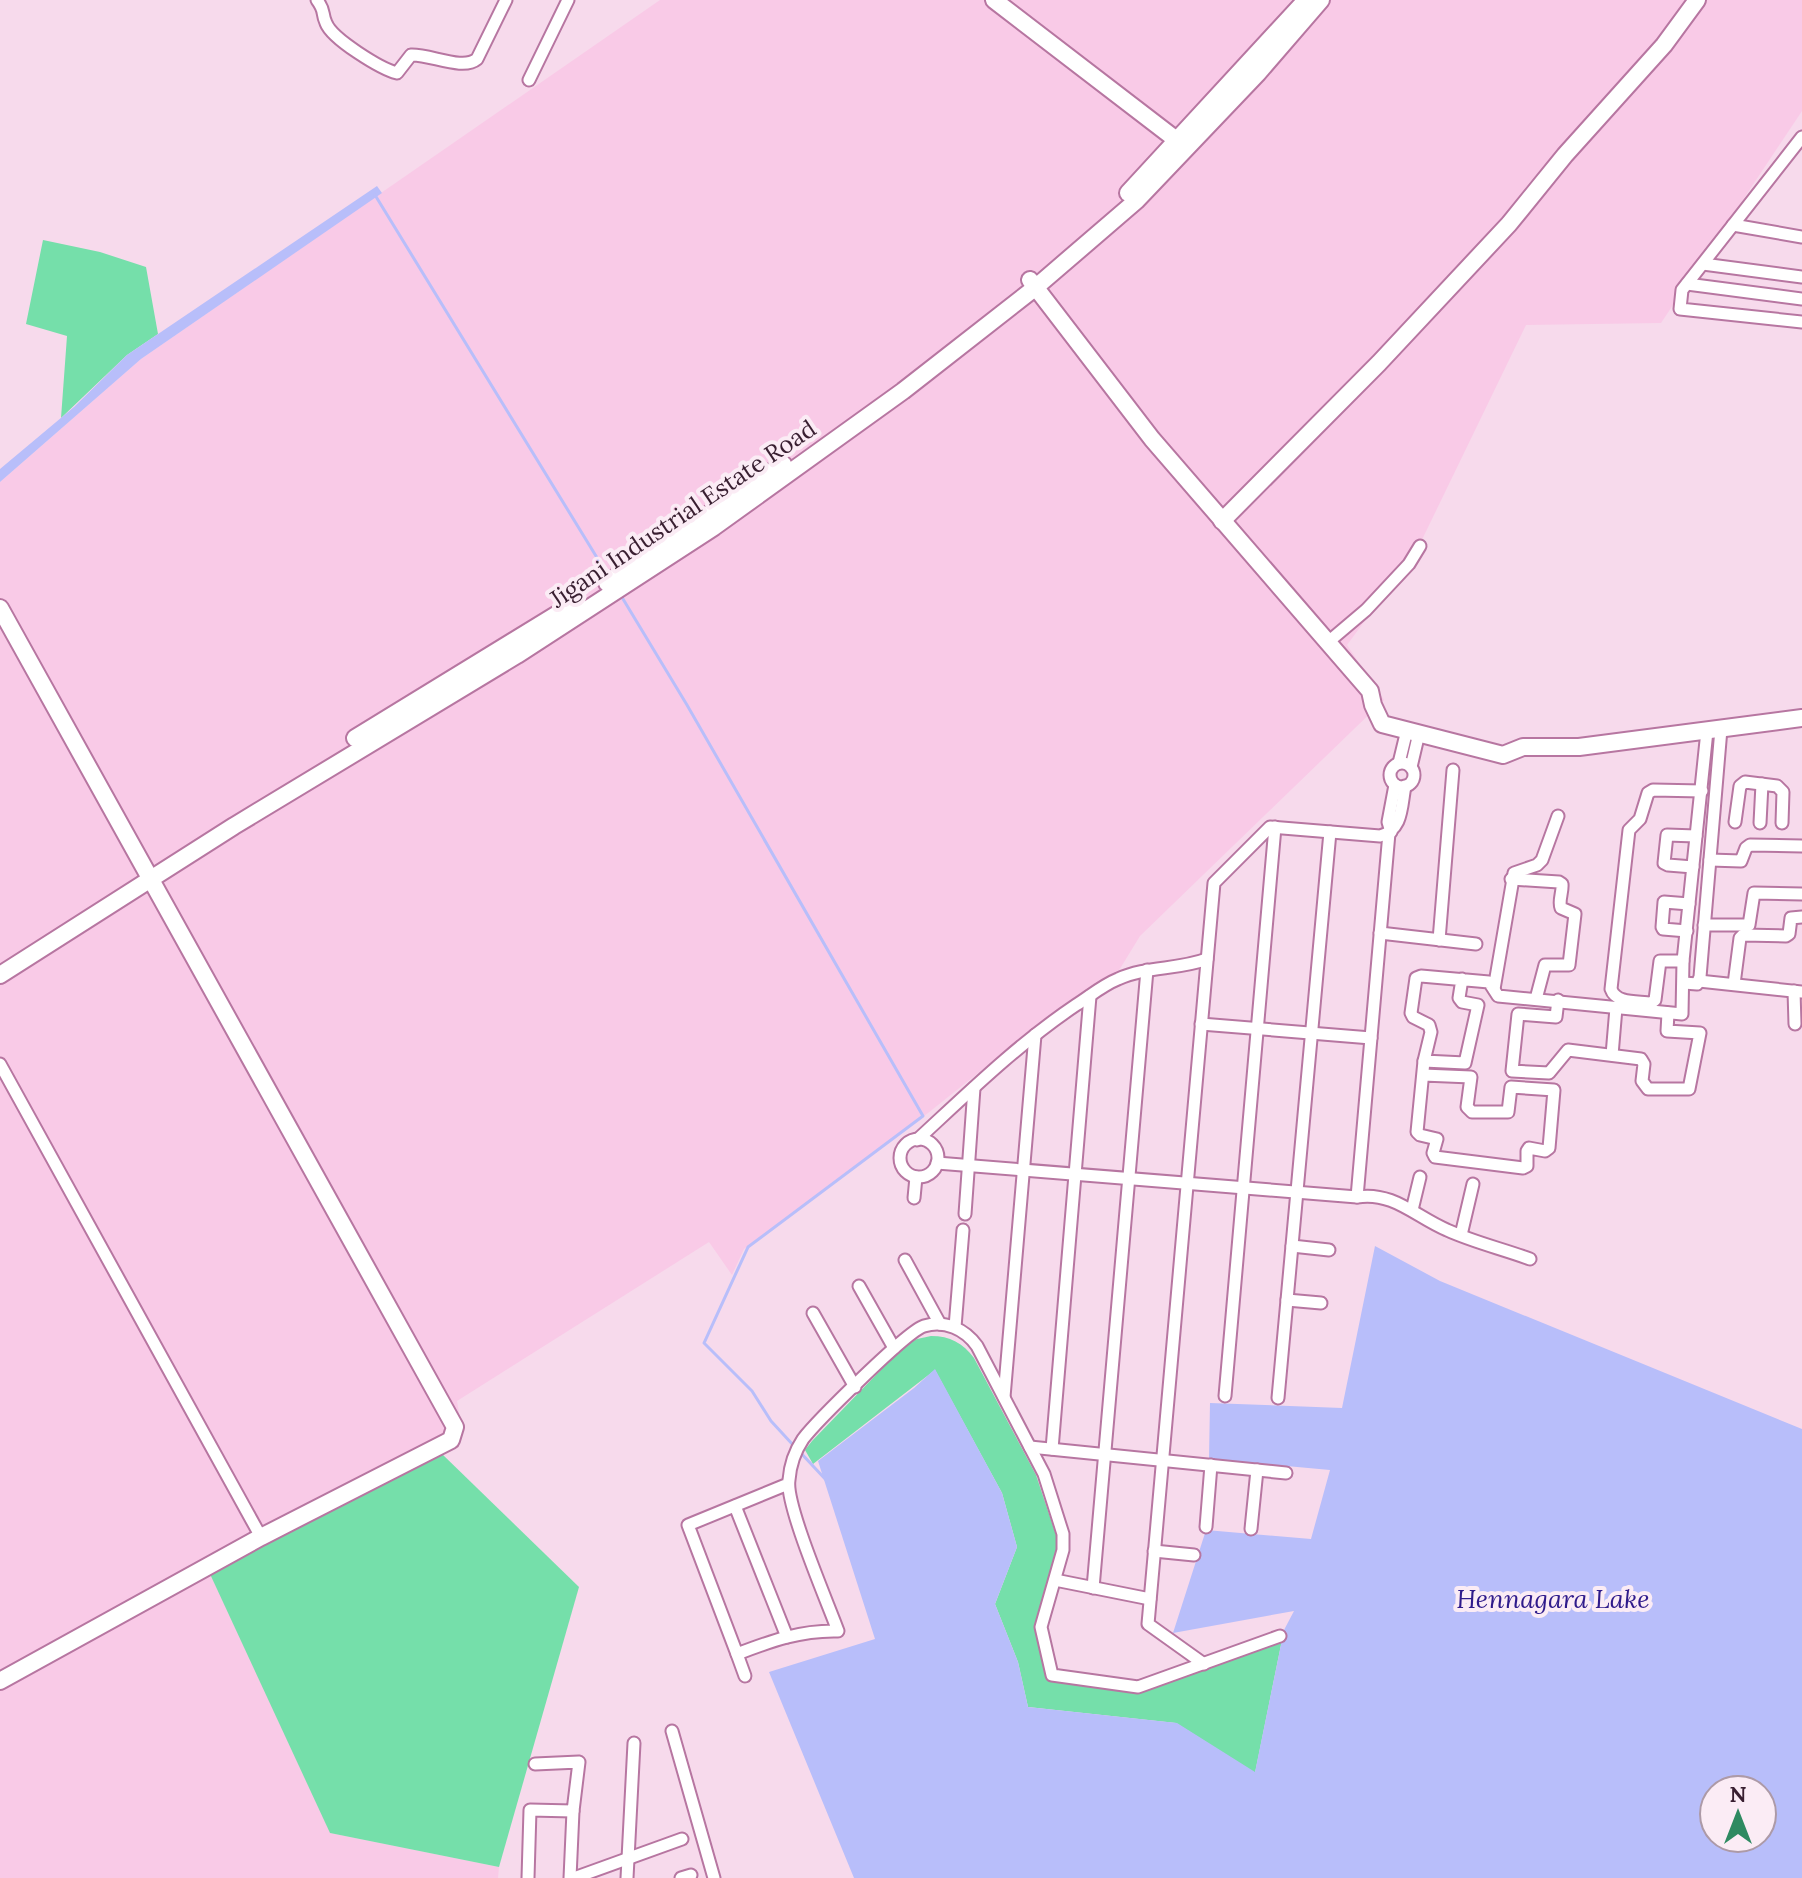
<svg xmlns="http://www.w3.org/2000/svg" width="1802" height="1878" font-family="Lora,serif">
<rect width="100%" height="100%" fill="#f7daec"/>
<!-- built -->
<polygon fill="#f9cae7" points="660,0 1802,0 1802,111 1661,323 1526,325 1417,550 1347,645 1384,700 1140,936 1118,972 1042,1022 928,1113 744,1249 732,1275 709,1242 457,1401 462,1430 441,1453 330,1833 499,1867 498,1878 0,1878 0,482 141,359"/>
<!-- green -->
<g fill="#75dfaa">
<polygon points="43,240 100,252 146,267 158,334 127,355 61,418 67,336 26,324"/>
<path d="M931,1336C950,1336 963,1343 974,1358L1036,1475L1056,1535L1057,1560L1036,1622L1050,1678L1136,1690L1282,1640L1255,1773L1176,1723L1028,1707L1018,1662L995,1604L1017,1547L1002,1493L935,1370L813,1464L805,1450L812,1441L904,1346L917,1339Z"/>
<polygon points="441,1453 579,1587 499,1867 330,1833 210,1574"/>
</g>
<!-- water -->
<g fill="#b8befa" fill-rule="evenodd">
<polygon points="377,186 382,193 141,359 0,482 0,469 74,407 127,355"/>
<path d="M1375,1246L1440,1281L1802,1429V1878H854L769,1672L875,1639L818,1461L914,1388L935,1369L1002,1493L1017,1547L995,1604L1018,1662L1028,1707L1177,1723L1255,1772L1284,1630L1294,1611L1173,1633L1206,1530L1311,1539L1330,1470L1209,1459L1210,1403L1342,1408ZM1714,1790H1762V1838H1714Z"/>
</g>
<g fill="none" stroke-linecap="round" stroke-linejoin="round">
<!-- stream -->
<g stroke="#b8befa" stroke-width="3">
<polyline points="375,195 607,574"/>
<polyline points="620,594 687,705 923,1116 748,1247 704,1343 752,1391 771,1421 794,1446"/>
<polyline points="799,1451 827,1481"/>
</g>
<!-- street casing -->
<g stroke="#b776a1" stroke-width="15">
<g id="street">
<path d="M317,0C326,12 321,12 326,23C332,39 381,69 397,73L411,55C430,54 463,71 477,59L506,0"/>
<polyline points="529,80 568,0"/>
<polyline points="1802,137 1682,290 1680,309 1802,322"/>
<polyline points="1733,225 1802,237"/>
<polyline points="1703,264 1802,277"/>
<polyline points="1687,284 1802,299"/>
<polyline points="1327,643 1366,610 1409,564 1420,546"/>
<circle cx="1402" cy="775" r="12"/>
<polyline points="1399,763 1407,730"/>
<polyline points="1411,767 1419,733"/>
<polyline points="1735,822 1740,786 1745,782 1777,786 1783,792 1782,823"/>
<polyline points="1760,823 1762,784"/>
<polyline points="1391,832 1388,822 1395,785"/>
<polyline points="1710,860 1741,861 1746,848 1750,845 1802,846"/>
<polyline points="1693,867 1668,865 1664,863 1667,835 1696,836"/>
<path d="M1511,879L1559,882L1562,884C1563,892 1558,901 1561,908L1575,914L1569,965H1545L1536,999"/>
<polyline points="1704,925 1749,925 1754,893 1802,894"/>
<polyline points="1687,931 1663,929 1662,927 1664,902 1689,904"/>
<polyline points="1380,933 1476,944"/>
<polyline points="1439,940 1453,770"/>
<path d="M1683,961H1660L1655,1000L1651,1003C1637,1001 1616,1004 1611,989L1629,830L1640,819L1648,793L1653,790L1702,791"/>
<polyline points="1462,979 1459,998 1462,1002 1478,1005 1465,1063 1424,1061 1431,1032 1429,1025 1413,1017 1411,1013 1416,978 1421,976 1489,982 1498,996 1682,1014 1683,961 1707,731"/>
<polyline points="1699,981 1802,992"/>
<polyline points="1684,983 1697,984 1700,977 1721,729"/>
<polyline points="1734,984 1740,938 1743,935 1786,936 1789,934 1791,918 1802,917"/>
<polyline points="1494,989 1514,873 1537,865 1542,860 1558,816"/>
<polyline points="1794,991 1795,1024"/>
<polyline points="1558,1000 1556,1017 1518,1014 1512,1071 1549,1073 1568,1050 1641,1059 1644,1064 1642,1081 1648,1089 1689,1089 1700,1033 1667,1031 1668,1013"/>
<polyline points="1201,1024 1371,1038"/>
<polyline points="1612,1055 1616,1008"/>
<polyline points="0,1064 261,1537"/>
<polyline points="1423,1075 1471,1077 1467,1107 1472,1112 1508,1112 1511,1087 1554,1090 1549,1148 1545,1151 1529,1148 1527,1151 1527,1166 1523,1168 1435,1157 1433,1153 1437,1139 1420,1135 1417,1132 1424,1061"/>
<circle cx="919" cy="1158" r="19"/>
<path d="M917,1140C968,1093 1018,1044 1076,1005C1090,996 1103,985 1118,979C1146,966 1178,970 1207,959"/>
<polyline points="937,1163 1357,1197 1389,833"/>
<path d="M1357,1197C1393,1191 1416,1217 1447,1230C1473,1242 1503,1249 1530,1259"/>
<polyline points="914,1198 916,1177"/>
<polyline points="1412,1210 1420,1177"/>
<polyline points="965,1214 974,1088"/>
<polyline points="1461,1235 1473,1184"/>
<polyline points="1292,1246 1329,1250"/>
<polyline points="905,1260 940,1324"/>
<polyline points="859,1286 894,1348"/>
<polyline points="1287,1300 1321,1303"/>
<polyline points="813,1313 855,1387"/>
<polyline points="955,1327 963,1230"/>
<polyline points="1225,1396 1275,827"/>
<polyline points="1004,1397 1035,1035"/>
<polyline points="1278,1398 1330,832"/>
<polyline points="1030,1447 1286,1473"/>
<polyline points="1052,1449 1090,996"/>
<path d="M788,1484L688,1525L737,1654C771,1641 801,1630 838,1631C827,1601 785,1504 789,1480C790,1466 795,1451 803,1439C816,1422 907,1331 924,1326C945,1320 965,1329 977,1346L1044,1474L1063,1534V1550L1041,1627L1052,1675L1138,1687L1280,1636"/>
<polyline points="735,1506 787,1637"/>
<polyline points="1206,1527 1211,1465"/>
<polyline points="1251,1529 1257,1470"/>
<polyline points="1154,1551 1194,1555"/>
<polyline points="1055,1580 1150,1599"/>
<polyline points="1093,1588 1147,970"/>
<polyline points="737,1654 745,1676"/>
<path d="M1204,1664L1148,1624L1214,883L1270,827L1380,836C1403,830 1401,807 1405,786"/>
<polyline points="672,1731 714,1878"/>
<polyline points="528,1878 530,1810 573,1811 579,1762 535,1764"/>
<polyline points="570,1878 573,1811"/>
<polyline points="574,1878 682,1839"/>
<polyline points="627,1878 634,1743"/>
<polyline points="681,1878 691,1875"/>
</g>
</g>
<!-- secondary casing -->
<g stroke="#b776a1" stroke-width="20">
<g id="secondary">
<polyline points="994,0 1183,145"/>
<polyline points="1128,193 1306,0"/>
<polyline points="1030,280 1152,439 1370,691 1373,705 1382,724 1503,755 1523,747 1579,747 1802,718"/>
<polyline points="1222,521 1379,363 1509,224 1565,155 1664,45 1697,0"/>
<polyline points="607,583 783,464"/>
<polyline points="0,608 455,1427 451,1440 261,1537 0,1681"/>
<polyline points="355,738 577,602"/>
<polyline points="0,975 234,826 517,655 714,527 903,391 1036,287 1136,201 1258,73 1321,0"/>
</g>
</g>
<!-- street -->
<use href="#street" stroke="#fff" stroke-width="11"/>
<!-- secondary -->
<use href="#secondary" stroke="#fff" stroke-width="16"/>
</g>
<g text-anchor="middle" stroke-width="8" stroke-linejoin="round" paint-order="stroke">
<!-- street labels -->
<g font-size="24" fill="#391f31" stroke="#fbecf5">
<text transform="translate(683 514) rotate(-34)" y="8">Jigani Industrial Estate Road</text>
</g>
<!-- water labels -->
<g font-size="26" font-style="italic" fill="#2f1b8b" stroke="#fbecf5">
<text x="1553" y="1608">Hennagara Lake</text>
</g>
</g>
<!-- north arrow -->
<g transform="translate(1738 1814)"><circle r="38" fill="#fbecf5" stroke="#ad9aa7" stroke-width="2"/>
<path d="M0-6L14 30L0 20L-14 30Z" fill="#2e8a61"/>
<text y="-12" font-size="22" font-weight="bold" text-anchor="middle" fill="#391f31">N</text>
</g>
</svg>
